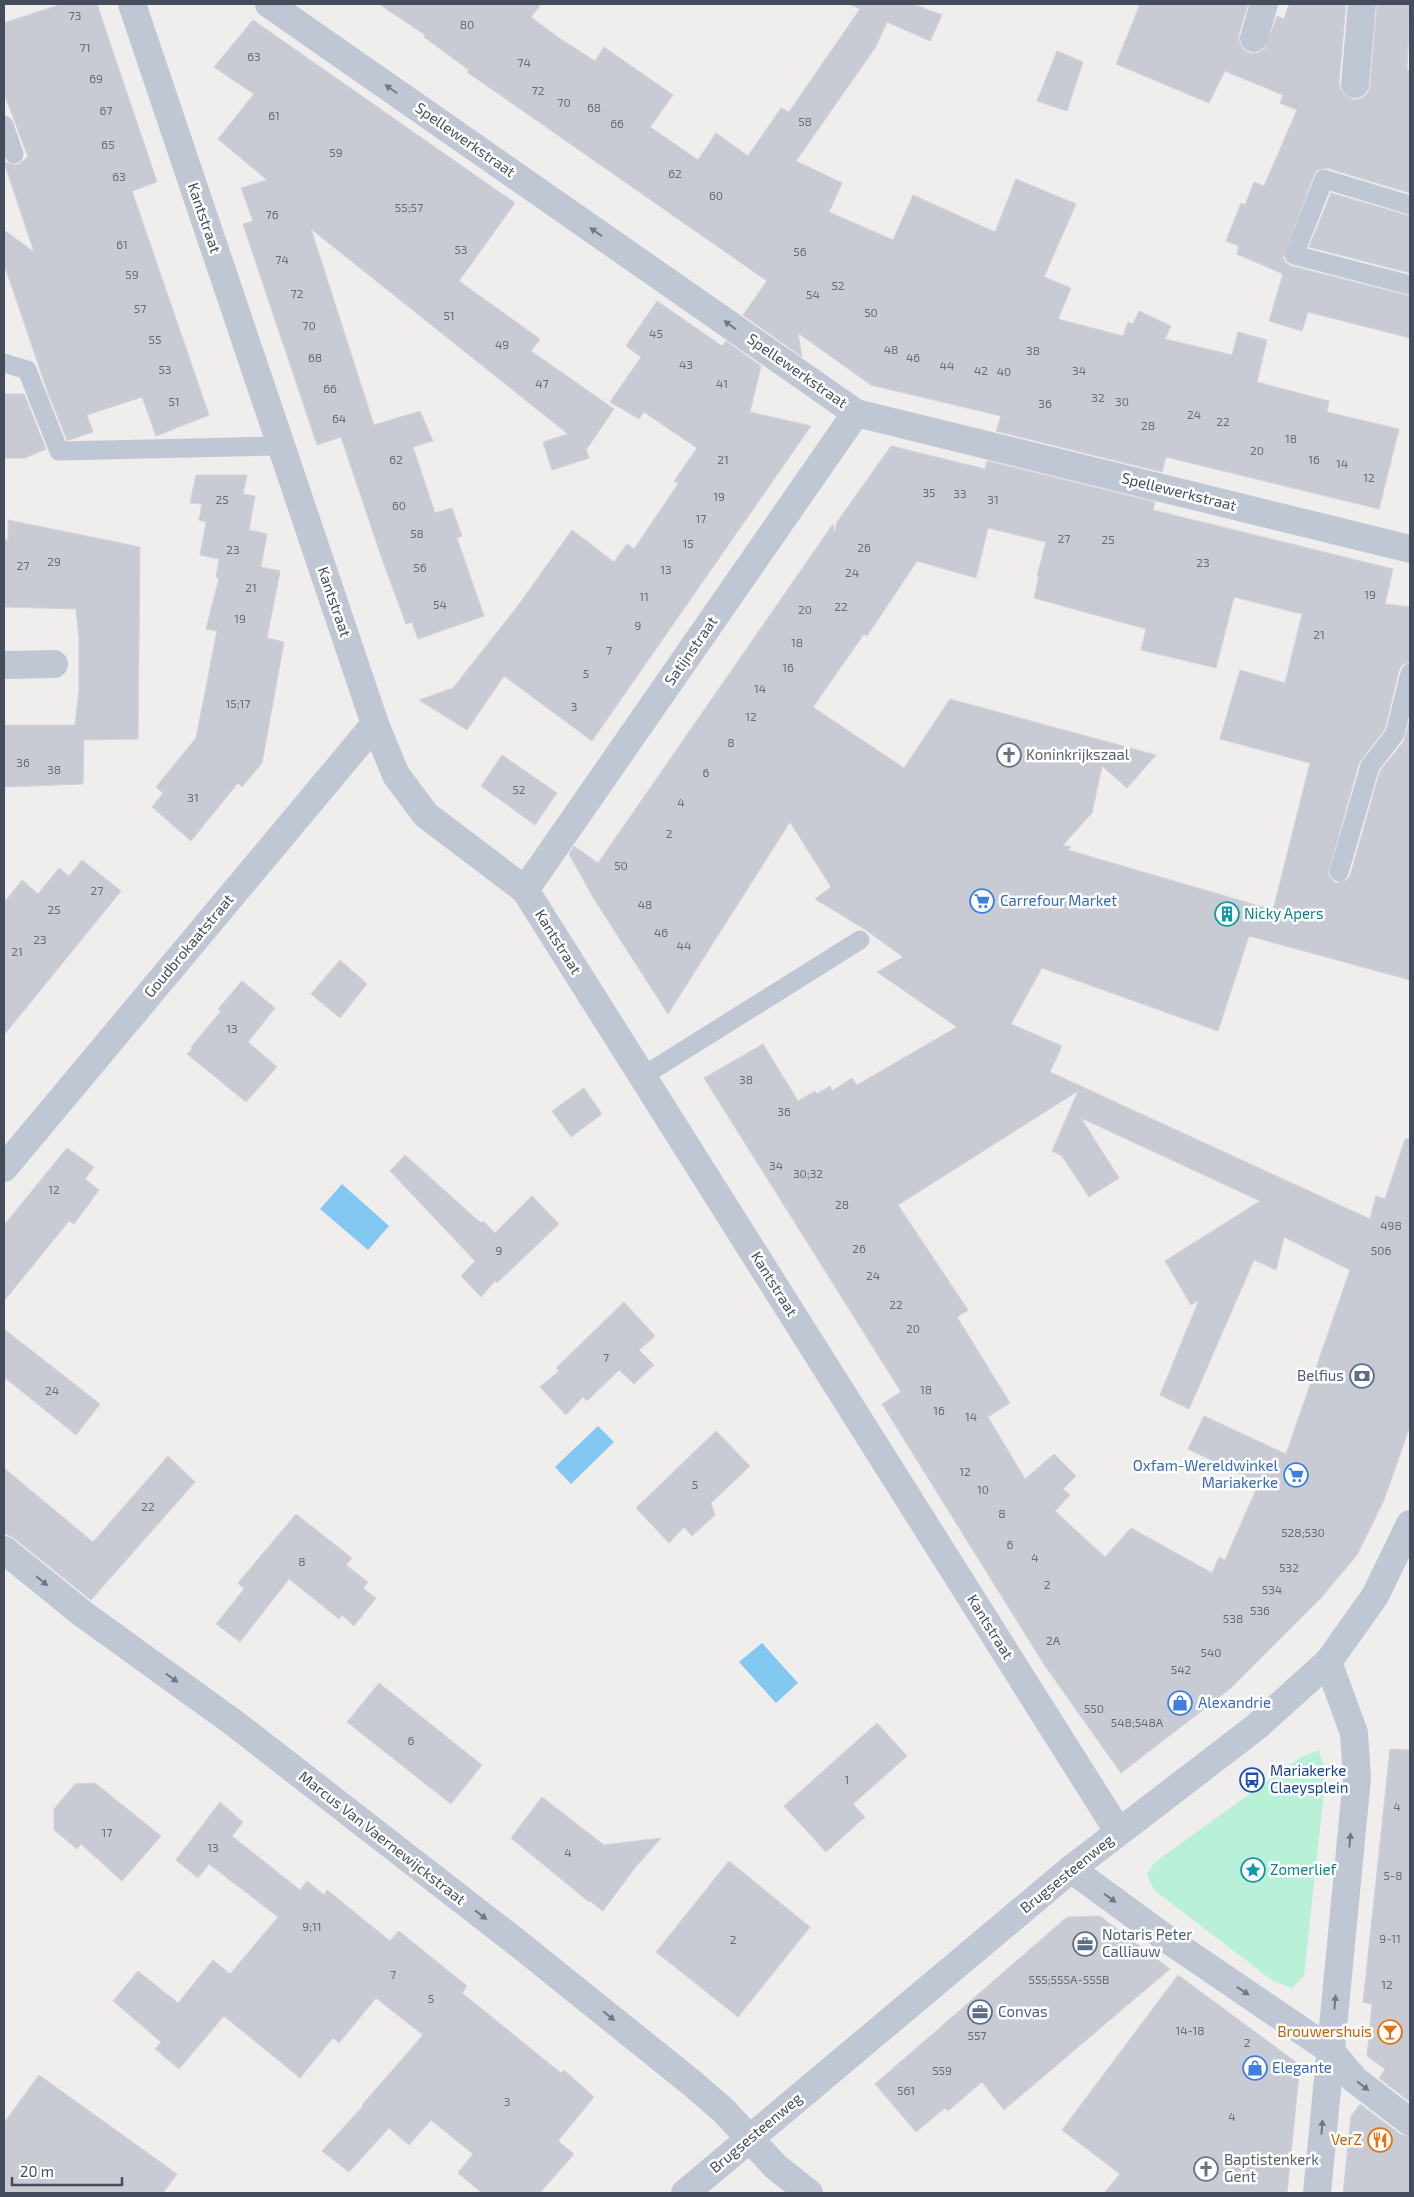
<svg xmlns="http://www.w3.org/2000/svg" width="1414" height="2197" font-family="'Exo 2',sans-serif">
<rect width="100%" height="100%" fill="#f0eeed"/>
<!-- green -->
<polygon fill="#b8f1d8" points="1319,1750 1326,1774 1304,1976 1292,1988 1273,1981 1154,1890 1147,1874 1155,1862 1301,1757"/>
<!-- water -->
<g fill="#83c8f1">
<polygon points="342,1184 389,1226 368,1250 320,1209"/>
<polygon points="598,1426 614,1442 571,1484 555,1467"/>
<polygon points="762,1643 798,1683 776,1703 739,1662"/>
</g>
<!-- building -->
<g fill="#c9cbd4" stroke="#d1d2da" fill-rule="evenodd">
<polygon points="62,4 97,4 157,182 132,191 209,415 156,436 142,397 87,415 93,432 72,439 67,440 48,393 4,264 4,230 34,252 4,162 17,165 28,157 4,93 4,23"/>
<polygon points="379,4 541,4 531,17 559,38 595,61 604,47 673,95 650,127 698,160 716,133 748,156 781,108 789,112 860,9 848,4 913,4 942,15 930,41 887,22 875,48 796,161 842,183 829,212 893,240 913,195 995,232 1016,179 1076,204 1044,277 1071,288 1058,319 1123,336 1128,322 1133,324 1139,311 1171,326 1165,339 1232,355 1238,332 1267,340 1257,382 1329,401 1327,412 1399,429 1379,509 1166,457 1162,472 996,431 1001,416 871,385 798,333 802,357 743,315 767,281 467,72 469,70 424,37 425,35"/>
<polygon points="1140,4 1248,4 1239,34 1239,41 1243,49 1249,53 1257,53 1265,49 1277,16 1284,19 1289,4 1346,4 1339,83 1341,90 1346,96 1354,100 1362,98 1368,93 1370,86 1377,4 1410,4 1407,70 1410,71 1410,193 1327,168 1317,170 1314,175 1283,257 1285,262 1291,266 1410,296 1410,338 1308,312 1302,331 1269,321 1283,274 1237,254 1239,246 1226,241 1241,203 1245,205 1254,182 1264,186 1297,110 1280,103 1283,95 1225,71 1209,103 1116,64"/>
<polygon points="253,20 515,203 459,281 540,339 531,351 614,409 586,450 589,458 552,470 543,442 568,434 311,229 374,425 420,411 433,441 413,447 435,513 452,508 462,536 457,538 484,616 418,639 412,622 406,624 381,556 341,437 317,445 243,224 253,221 241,188 267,180 218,139 254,94 214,67"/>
<polygon points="1057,51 1083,62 1067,111 1037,101"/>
<polygon points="1331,193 1410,216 1410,273 1309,247"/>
<polygon points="657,301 722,346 726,341 761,366 750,412 811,426 592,741 504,676 467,730 419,700 453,688 517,607 572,530 614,562 627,544 634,549 678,484 674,481 697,448 644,412 639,419 610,402 641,357 626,346"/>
<polygon points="4,394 24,394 46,449 25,458 4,458"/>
<path d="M891,446L985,469L987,461L1155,502L1153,510L1393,569L1385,604L1410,607V662L1402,665L1399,670L1385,729L1359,763L1328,874L1331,879L1336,883L1346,880L1350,876L1380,771L1404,741L1410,719V980L1249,936L1218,1031L1042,968L1011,1024L1062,1046L1050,1072L1370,1219L1376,1196L1385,1199L1405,1139H1410V1426L1384,1500L1357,1555L1321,1598L1230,1689L1121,1773L1045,1666L882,1404L901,1392L704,1078L763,1044L798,1101L815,1091L817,1094L830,1086L832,1091L852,1078L857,1085L957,1027L877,972L903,957L866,930L815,899L831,887L790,822L668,1014L594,899L569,854L574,846L598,863L833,524L834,534L837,522ZM988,528L1046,542L1037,576H1039L1034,598L1146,629L1141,650L1216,668L1234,597L1302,614L1285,683L1240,670L1220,739L1310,763L1273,910L1068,850L1071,847L1063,845L1092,813L1102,766L1127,788L1156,755L950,699L904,768L813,707L864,634L867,636L917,561L976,578ZM1078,1091L1052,1151L1062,1156L1089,1197L1119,1178L1081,1118L1260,1201L1165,1261L1191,1305L1199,1300L1160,1395L1189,1409L1254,1260L1276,1270L1284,1237L1350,1270L1286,1454L1204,1416L1188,1449L1259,1483L1225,1560L1219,1557L1212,1573L1131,1528L1105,1557L1055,1511L1070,1495L1063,1489L1076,1476L1054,1454L1025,1479L988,1417L1010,1403L957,1317L968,1310L898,1205Z"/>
<polygon points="196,475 247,475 243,494 255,496 249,530 267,534 261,567 280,571 267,638 284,642 262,763 242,787 238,783 191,841 152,807 163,793 156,787 196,738 217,631 206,629 219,578 216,577 219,559 200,555 206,522 199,520 202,504 190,503"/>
<polygon points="8,520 140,547 138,739 84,740 83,784 4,787 4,725 75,725 79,690 79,639 76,609 4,607 4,540 8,540"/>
<polygon points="502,755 557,793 535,825 481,786"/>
<polygon points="82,860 121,891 4,1035 4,903 22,880 38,894 59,868 69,876"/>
<polygon points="340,960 367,984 340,1018 311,994"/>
<polygon points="242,981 275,1008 248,1042 277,1067 246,1102 187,1054 192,1049 191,1047 221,1011 218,1009"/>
<polygon points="584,1088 602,1114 571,1137 552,1111"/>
<polygon points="67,1148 94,1167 85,1179 99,1190 74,1224 69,1221 4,1301 4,1225"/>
<polygon points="405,1155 481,1223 483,1221 495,1233 532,1196 559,1224 497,1283 495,1281 481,1297 461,1276 475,1261 390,1171"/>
<polygon points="624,1302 655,1336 639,1350 654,1365 634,1384 619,1370 587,1401 583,1397 566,1415 540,1387 559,1371 556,1368"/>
<polygon points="4,1329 100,1404 76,1435 4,1377"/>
<polygon points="716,1431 750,1466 711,1503 715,1515 692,1536 684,1527 669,1543 636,1508"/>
<polygon points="168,1456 195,1482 91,1600 14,1538 4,1533 4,1468 93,1542"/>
<polygon points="296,1514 352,1558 346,1565 368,1582 363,1588 376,1598 354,1626 342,1615 339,1619 289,1579 240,1642 216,1624 244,1589 238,1583"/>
<polygon points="379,1683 482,1765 451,1804 347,1722"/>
<polygon points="877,1723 907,1756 853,1804 865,1817 826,1852 784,1806"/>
<polygon points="1390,1749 1410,1750 1410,2102 1379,2078 1385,2069 1367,2056 1372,2004 1363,2002"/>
<polygon points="95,1783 161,1836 122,1881 81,1844 77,1849 54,1830 54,1809 75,1784"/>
<polygon points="542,1797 604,1845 661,1838 634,1869 603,1911 590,1901 589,1902 511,1838"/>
<polygon points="220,1802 243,1822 232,1836 300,1890 307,1881 324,1895 327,1890 390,1941 399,1931 467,1986 462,1993 561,2073 564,2070 594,2097 558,2141 574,2154 540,2193 482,2193 458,2173 473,2154 431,2120 409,2145 389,2128 349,2172 322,2151 363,2106 362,2105 423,2035 376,1998 339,2043 333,2038 300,2078 224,2016 179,2069 155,2049 161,2042 113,2001 138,1971 178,2003 213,1960 230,1974 278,1917 209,1864 198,1878 176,1860"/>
<polygon points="729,1861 810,1927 738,2017 656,1952"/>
<polygon points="1100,1916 1170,1969 1004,2110 982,2082 948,2111 945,2108 916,2132 875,2084 1067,1917"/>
<polygon points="1178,1975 1300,2065 1287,2193 1104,2193 1120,2174 1062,2130"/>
<polygon points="39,2075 177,2174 163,2193 4,2193 4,2123"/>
<polygon points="1360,2104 1400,2134 1410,2137 1410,2193 1343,2193 1351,2116"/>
</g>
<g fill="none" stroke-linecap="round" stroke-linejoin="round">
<!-- service -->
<g stroke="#c0c7d4" stroke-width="19">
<polyline points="4,125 14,154"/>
<polyline points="1410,205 1324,179 1294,255 1410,285"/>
<polyline points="4,363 27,370 59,451 281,446"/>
<polyline points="1339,872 1370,766 1395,734 1410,673"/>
<polyline points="643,1076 860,940"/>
</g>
<!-- minor -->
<g stroke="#c0c7d4" stroke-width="28">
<polyline points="132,4 375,724 396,775 426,815 525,890 1118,1831"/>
<polyline points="269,4 856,413 1410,549"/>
<polyline points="1254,38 1264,4"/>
<polyline points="1355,84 1362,4"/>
<polyline points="4,665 54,664"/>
<polyline points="525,890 856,413"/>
<polyline points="4,1168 375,724"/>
<polyline points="4,1550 83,1614 234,1723 520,1945 693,2084 724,2111 776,2167 809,2193"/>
<polyline points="1071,1869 1164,1937 1330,2050 1354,2079 1410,2122"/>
<polyline points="1317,2193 1357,1778 1354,1733 1328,1662"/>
</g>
<!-- tertiary -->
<polyline stroke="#c0c7d4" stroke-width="28" points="685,2193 1071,1869 1256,1727 1328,1662 1375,1596 1410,1524"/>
</g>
<!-- one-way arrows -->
<defs><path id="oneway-solid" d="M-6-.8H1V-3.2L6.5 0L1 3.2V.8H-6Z" transform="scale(1.25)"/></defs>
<g fill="#707886">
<use href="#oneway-solid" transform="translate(391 89) rotate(-145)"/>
<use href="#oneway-solid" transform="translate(596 232) rotate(-145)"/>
<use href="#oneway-solid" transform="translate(730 325) rotate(-145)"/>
<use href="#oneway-solid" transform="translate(42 1581) rotate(39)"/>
<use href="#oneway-solid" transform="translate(172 1678) rotate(36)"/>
<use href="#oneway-solid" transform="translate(1350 1840) rotate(-85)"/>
<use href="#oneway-solid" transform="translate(1110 1898) rotate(36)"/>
<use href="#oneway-solid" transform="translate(481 1915) rotate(38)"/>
<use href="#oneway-solid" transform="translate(1243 1991) rotate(34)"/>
<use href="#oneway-solid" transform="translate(1335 2002) rotate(-85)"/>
<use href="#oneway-solid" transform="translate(609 2016) rotate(39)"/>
<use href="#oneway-solid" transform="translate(1363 2086) rotate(38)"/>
<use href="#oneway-solid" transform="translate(1322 2127) rotate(-85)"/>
</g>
<!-- icons -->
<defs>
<g id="church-ring" transform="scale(1.25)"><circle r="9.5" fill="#fff" stroke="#6b7280" stroke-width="1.5"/><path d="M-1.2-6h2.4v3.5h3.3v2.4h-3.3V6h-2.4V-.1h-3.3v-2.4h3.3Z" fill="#6b7280"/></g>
<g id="supermarket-ring" transform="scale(1.25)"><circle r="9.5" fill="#fff" stroke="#3f7fe0" stroke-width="1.5"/><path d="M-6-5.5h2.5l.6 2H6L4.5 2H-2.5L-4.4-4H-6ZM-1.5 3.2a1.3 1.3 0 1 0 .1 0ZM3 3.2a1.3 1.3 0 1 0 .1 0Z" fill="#3f7fe0"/></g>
<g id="building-ring" transform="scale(1.25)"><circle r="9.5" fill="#fff" stroke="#0f9aa8" stroke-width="1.5"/><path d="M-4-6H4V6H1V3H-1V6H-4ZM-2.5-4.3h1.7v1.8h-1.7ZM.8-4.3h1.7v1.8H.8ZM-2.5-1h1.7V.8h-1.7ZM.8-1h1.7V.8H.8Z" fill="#0f9aa8"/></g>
<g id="bank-ring" transform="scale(1.25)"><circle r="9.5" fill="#fff" stroke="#5c6f8a" stroke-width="1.5"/><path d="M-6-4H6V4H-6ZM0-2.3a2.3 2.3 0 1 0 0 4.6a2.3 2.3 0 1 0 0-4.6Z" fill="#5c6f8a"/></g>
<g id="shop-ring" transform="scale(1.25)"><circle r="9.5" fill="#fff" stroke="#3f7fe0" stroke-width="1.5"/><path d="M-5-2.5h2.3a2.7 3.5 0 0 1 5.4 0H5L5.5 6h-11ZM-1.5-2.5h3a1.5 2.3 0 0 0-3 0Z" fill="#3f7fe0"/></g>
<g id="bus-ring" transform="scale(1.25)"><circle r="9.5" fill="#fff" stroke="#1a4fb4" stroke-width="1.5"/><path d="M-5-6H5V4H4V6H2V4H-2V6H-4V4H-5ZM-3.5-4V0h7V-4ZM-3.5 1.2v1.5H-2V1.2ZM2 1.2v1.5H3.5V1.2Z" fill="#1a4fb4"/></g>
<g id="sight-ring" transform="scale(1.25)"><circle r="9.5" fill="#fff" stroke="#0f9aa8" stroke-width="1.5"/><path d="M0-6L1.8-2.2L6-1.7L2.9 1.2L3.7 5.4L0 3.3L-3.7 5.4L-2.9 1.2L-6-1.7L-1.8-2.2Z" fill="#0f9aa8"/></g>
<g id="office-ring" transform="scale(1.25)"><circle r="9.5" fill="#fff" stroke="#5c6f8a" stroke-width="1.5"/><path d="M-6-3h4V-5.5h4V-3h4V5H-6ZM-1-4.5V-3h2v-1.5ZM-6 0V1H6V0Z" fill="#5c6f8a"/></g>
<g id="bar-ring" transform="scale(1.25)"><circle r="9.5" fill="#fff" stroke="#e8710a" stroke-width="1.5"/><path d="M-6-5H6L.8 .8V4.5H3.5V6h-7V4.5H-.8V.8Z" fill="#e8710a"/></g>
<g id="restaurant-ring" transform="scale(1.25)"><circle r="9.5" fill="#fff" stroke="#e8710a" stroke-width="1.5"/><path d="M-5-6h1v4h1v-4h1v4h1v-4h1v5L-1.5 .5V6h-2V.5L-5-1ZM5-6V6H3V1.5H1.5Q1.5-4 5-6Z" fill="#e8710a"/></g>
</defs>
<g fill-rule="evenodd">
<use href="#church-ring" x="1009" y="755"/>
<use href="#supermarket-ring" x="982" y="901"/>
<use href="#building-ring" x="1227" y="914"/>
<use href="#bank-ring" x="1362" y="1376"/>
<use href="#supermarket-ring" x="1296" y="1475"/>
<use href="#shop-ring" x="1180" y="1703"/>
<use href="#bus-ring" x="1252" y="1780"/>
<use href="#sight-ring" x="1253" y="1870"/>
<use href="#office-ring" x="1085" y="1944"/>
<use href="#office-ring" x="980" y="2012"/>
<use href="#bar-ring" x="1390" y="2032"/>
<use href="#shop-ring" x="1255" y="2068"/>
<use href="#restaurant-ring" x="1380" y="2140"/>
<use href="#church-ring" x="1206" y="2169"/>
</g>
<g text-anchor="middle" stroke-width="5" stroke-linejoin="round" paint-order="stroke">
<!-- number labels -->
<g font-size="12" fill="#666c7a">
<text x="75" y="20">73</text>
<text x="467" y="29">80</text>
<text x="85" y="52">71</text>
<text x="254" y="61">63</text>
<text x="524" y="67">74</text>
<text x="96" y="83">69</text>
<text x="538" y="95">72</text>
<text x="564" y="107">70</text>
<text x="594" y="112">68</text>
<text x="106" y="115">67</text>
<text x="274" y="120">61</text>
<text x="805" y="126">58</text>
<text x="617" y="128">66</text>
<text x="108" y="149">65</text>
<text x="336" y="157">59</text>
<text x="675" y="178">62</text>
<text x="119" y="181">63</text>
<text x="716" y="200">60</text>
<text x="409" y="212">55;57</text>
<text x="272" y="219">76</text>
<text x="122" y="249">61</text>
<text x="461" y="254">53</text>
<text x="800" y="256">56</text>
<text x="282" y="264">74</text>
<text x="132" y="279">59</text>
<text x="838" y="290">52</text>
<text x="297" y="298">72</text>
<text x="813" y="299">54</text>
<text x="140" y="313">57</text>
<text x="871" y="317">50</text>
<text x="449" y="320">51</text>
<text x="309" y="330">70</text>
<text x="656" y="338">45</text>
<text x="155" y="344">55</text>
<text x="502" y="349">49</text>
<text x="891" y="354">48</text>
<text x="1033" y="355">38</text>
<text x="315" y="362">68</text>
<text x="913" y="362">46</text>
<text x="686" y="369">43</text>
<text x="947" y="370">44</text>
<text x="165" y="374">53</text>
<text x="981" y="375">42</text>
<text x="1079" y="375">34</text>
<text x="1004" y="376">40</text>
<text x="542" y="388">47</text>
<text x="722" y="388">41</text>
<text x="330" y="393">66</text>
<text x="1098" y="402">32</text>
<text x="174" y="406">51</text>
<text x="1122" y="406">30</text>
<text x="1045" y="408">36</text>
<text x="1194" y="419">24</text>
<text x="339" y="423">64</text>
<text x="1223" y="426">22</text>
<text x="1148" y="430">28</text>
<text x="1291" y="443">18</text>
<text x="1257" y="455">20</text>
<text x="396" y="464">62</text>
<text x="723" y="464">21</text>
<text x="1314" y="464">16</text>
<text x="1342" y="468">14</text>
<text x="1369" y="482">12</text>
<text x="929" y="497">35</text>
<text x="960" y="498">33</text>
<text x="719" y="501">19</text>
<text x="222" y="504">25</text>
<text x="993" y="504">31</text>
<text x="399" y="510">60</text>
<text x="701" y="523">17</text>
<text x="417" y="538">58</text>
<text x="1064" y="543">27</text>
<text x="1108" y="544">25</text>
<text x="688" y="548">15</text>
<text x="864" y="552">26</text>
<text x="233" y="554">23</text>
<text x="54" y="566">29</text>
<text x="1203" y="567">23</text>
<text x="23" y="570">27</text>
<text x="420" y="572">56</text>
<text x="666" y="574">13</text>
<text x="852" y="577">24</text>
<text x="251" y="592">21</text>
<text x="1370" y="599">19</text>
<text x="644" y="601">11</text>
<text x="440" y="609">54</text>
<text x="841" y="611">22</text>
<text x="805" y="614">20</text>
<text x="240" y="623">19</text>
<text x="638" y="630">9</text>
<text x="1319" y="639">21</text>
<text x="797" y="647">18</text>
<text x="609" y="655">7</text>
<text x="788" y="672">16</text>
<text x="586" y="678">5</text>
<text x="760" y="693">14</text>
<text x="238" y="708">15;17</text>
<text x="574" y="711">3</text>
<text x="751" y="721">12</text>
<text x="731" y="747">8</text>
<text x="23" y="767">36</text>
<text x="54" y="774">38</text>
<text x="706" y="777">6</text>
<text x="519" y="794">52</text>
<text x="193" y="802">31</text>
<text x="681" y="807">4</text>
<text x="669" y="838">2</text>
<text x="621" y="870">50</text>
<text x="97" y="895">27</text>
<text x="645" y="909">48</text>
<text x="54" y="914">25</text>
<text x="661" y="937">46</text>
<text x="40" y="944">23</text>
<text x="684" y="950">44</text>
<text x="17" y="956">21</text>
<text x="232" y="1033">13</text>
<text x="746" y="1084">38</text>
<text x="784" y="1116">36</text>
<text x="776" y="1170">34</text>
<text x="808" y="1178">30;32</text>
<text x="54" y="1194">12</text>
<text x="842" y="1209">28</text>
<text x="1391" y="1230">498</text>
<text x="859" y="1253">26</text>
<text x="499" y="1255">9</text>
<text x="1381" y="1255">506</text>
<text x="873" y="1280">24</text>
<text x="896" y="1309">22</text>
<text x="913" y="1333">20</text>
<text x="606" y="1362">7</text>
<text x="926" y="1394">18</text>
<text x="52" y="1395">24</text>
<text x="939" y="1415">16</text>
<text x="971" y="1421">14</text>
<text x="965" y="1476">12</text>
<text x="695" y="1489">5</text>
<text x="983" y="1494">10</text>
<text x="148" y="1511">22</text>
<text x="1002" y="1518">8</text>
<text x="1303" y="1537">528;530</text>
<text x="1010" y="1549">6</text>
<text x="1035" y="1562">4</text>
<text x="302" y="1566">8</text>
<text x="1289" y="1572">532</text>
<text x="1047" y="1589">2</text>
<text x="1272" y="1594">534</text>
<text x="1260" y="1615">536</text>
<text x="1233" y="1623">538</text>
<text x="1053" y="1645">2A</text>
<text x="1211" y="1657">540</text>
<text x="1181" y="1674">542</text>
<text x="1094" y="1713">550</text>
<text x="1137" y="1727">548;548A</text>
<text x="411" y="1745">6</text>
<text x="847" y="1784">1</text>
<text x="1397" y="1811">4</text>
<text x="107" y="1837">17</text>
<text x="213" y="1852">13</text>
<text x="568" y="1857">4</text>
<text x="1393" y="1880">5-8</text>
<text x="312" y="1931">9;11</text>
<text x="1390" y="1943">9-11</text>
<text x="733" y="1944">2</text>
<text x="393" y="1979">7</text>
<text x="1069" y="1984">555;555A-555B</text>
<text x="1387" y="1989">12</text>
<text x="431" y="2003">5</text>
<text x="1190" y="2035">14-18</text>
<text x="977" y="2040">557</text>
<text x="1247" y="2047">2</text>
<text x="942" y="2075">559</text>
<text x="906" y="2095">561</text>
<text x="507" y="2106">3</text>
<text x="1232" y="2121">4</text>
</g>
<!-- street labels -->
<g font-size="15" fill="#454d5c" stroke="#fff">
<text transform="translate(465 140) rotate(35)" y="5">Spellewerkstraat</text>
<text transform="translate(204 218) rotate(71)" y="5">Kantstraat</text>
<text transform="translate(797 371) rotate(35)" y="5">Spellewerkstraat</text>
<text transform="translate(1179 492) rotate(14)" y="5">Spellewerkstraat</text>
<text transform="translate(334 602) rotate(71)" y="5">Kantstraat</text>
<text transform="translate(691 651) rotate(-55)" y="5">Satijnstraat</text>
<text transform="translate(558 942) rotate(58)" y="5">Kantstraat</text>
<text transform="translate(189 946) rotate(-50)" y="5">Goudbrokaatstraat</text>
<text transform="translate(774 1284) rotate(58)" y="5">Kantstraat</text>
<text transform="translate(990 1627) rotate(58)" y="5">Kantstraat</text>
<text transform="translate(382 1838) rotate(38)" y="5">Marcus Van Vaernewijckstraat</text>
<text transform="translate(1067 1874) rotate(-39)" y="5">Brugsesteenweg</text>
<text transform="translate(756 2133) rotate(-40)" y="5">Brugsesteenweg</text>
</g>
<!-- worship labels -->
<g font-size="15" fill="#5b616d" stroke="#fff" text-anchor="start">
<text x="1026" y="760">Koninkrijkszaal</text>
<text x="1224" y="2165">Baptistenkerk<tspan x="1224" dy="17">Gent</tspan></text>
</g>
<!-- shop labels -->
<g font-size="15" fill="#366cbe" stroke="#fff" text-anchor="start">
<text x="1000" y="906">Carrefour Market</text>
<text x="1278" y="1471" text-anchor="end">Oxfam-Wereldwinkel<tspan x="1278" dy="17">Mariakerke</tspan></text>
<text x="1198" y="1708">Alexandrie</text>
<text x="1272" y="2073">Elegante</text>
</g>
<!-- culture labels -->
<g font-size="15" fill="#0d838f" stroke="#fff" text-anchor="start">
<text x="1244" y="919">Nicky Apers</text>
<text x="1270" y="1875">Zomerlief</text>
</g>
<!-- service labels -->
<g font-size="15" fill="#4e5e75" stroke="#fff" text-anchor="start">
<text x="1344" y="1381" text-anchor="end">Belfius</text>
<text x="1102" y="1940">Notaris Peter<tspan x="1102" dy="17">Calliauw</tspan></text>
<text x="998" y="2017">Convas</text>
</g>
<!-- transit labels -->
<g font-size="15" fill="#164399" stroke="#fff" text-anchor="start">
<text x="1270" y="1776">Mariakerke<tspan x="1270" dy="17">Claeysplein</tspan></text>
</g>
<!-- food labels -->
<g font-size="15" fill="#c56008" stroke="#fff" text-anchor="end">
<text x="1372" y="2037">Brouwershuis</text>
<text x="1362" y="2145">VerZ</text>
</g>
</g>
<!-- border -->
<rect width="1414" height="2197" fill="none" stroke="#454d5c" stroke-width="10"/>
<!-- scale -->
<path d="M12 2177v8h110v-8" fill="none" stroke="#454d5c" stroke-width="2.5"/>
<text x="20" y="2177" font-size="15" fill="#454d5c" stroke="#ffffff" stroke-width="4" paint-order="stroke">20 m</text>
</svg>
